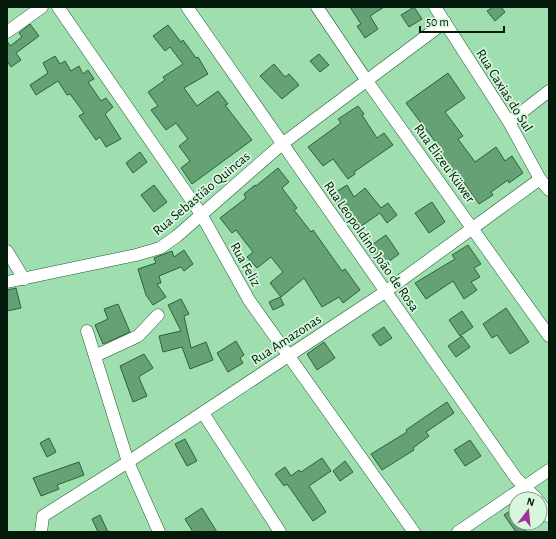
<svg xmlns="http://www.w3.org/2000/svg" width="556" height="539" font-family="'Alegreya Sans',sans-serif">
<rect width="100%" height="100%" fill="#9fdeae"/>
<!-- building -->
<g fill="#65a175" stroke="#28643b">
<polygon points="350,7 384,7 370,16 378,29 365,38 357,26 361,24"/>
<polygon points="414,7 422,19 409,27 401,15"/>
<polygon points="493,7 501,7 505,12 495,21 487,11"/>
<polygon points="30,24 39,36 16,53 21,60 11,67 7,61 7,41 10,46 22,37 19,33"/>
<polygon points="168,25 181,42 183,40 196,58 198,57 208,74 184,88 197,106 218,91 228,104 225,105 252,140 192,184 181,168 190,161 179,146 188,139 176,123 166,130 151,110 158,106 148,92 165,80 163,77 183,64 170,47 165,51 153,36"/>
<polygon points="319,54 329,65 320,72 310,61"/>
<polygon points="55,56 60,64 65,61 71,71 79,66 83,74 88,70 94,79 88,82 101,101 106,98 113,107 105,114 121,139 106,147 100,137 96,140 79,116 84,113 70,94 67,95 58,81 36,95 30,85 48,73 43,63"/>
<polygon points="274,64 285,77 289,74 299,85 282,99 260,76"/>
<polygon points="448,73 465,98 445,112 463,136 458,139 475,162 496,147 505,161 512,156 523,173 509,183 508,180 491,192 493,195 479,204 459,176 457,177 441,155 443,153 434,140 406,103"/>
<polygon points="358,106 364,114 362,115 377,138 384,133 393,145 354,172 355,174 348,179 333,159 323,166 308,147 341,123 338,119"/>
<polygon points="140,152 147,162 133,173 126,163"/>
<polygon points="278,168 289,182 282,188 297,208 294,210 311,232 313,230 342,271 345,269 360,290 343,303 339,297 322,307 304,278 281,297 270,283 283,272 271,257 257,268 247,257 253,252 236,230 232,233 220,218 246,198 244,194 255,185 256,186"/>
<polygon points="154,185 167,202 154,212 141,195"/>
<polygon points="347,185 354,197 365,188 381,208 388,203 397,215 387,223 380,213 360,227 346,208 341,211 331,195"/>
<polygon points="432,202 445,222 429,233 415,213"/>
<polygon points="386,235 399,254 384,265 370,246"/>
<polygon points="468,245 481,264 474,268 480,277 471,282 477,290 464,299 453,281 426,299 415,283 455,259 452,255"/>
<polygon points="184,250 193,264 184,271 181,267 159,276 161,283 157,284 166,297 153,305 146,295 138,269 156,263 154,258 172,251 174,257"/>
<polygon points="16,288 21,308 7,311 7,290"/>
<polygon points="280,297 284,305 273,310 269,302"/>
<polygon points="181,299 189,314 184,316 191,348 206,342 213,360 190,369 182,347 163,352 159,336 181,331 168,305"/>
<polygon points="118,304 130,332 103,344 95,325 108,319 104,309"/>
<polygon points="506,308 529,342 510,354 497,335 492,338 483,324"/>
<polygon points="462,311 473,327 460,336 449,320"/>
<polygon points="384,327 392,338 380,346 372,335"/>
<polygon points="462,336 470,347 456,357 448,346"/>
<polygon points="236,341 244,355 240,358 243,363 228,372 217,353"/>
<polygon points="324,342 335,358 317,370 307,354"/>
<polygon points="144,354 153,368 140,376 139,378 147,396 133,402 120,366"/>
<polygon points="447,402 454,413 426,432 429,436 413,448 414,450 382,470 371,454 407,432 406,430"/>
<polygon points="49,438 56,452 47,457 40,443"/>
<polygon points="185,439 197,461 187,466 175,444"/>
<polygon points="470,440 481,456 465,466 454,450"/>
<polygon points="322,458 331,471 309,486 326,512 313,521 287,484 284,486 275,474 285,467 291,476 299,470 301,472"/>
<polygon points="345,461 353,472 340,481 333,471"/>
<polygon points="79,462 84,475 57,485 59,489 41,496 33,478"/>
<polygon points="516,507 516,523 536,523 523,532 516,532 504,515"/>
<polygon points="202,508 217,532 193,532 185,519"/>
<polygon points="100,515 108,532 98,532 92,519"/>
</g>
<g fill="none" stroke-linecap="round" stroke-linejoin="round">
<!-- minor casing -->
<g stroke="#1f5c34" stroke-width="13">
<g id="minor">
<polyline points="58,7 201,214 249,300 414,532"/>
<polyline points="187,7 516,478 537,499"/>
<polyline points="317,7 367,81 549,336"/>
<polyline points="435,7 509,122 540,179 549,190"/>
<polyline points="7,32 42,7"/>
<polyline points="509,122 549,91"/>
<polyline points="7,251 24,279"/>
<polyline points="7,282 136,255 160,248 177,236 282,144 445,22"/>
<polyline points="87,331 128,462 159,532"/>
<polyline points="95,356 138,336 158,315"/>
<polyline points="203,413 280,532"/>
<polyline points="540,503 549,516"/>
<polyline points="41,532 43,516 128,462 385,292 540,179"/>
<polyline points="458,532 549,470"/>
</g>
</g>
<!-- minor -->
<use href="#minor" stroke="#fff" stroke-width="12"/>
</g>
<g text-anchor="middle" stroke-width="3.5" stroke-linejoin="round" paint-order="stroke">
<!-- street labels -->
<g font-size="14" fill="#021a09" stroke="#d7f6de">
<text transform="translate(505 90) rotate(58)" y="5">Rua Caxias do Sul</text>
<text transform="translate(445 163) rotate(54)" y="5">Rua Elizeu Küwer</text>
<text transform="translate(201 193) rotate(-40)" y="5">Rua Sebastião Quincas</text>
<text transform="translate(372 246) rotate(55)" y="5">Rua Leopoldino João de Rosa</text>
<text transform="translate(246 264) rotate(61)" y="5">Rua Feliz</text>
<text transform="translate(286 339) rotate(-33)" y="5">Rua Amazonas</text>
</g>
</g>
<!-- border -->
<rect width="556" height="539" fill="none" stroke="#021a09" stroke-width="16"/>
<!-- north arrow -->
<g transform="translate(528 511) rotate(16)"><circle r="19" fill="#d7f6de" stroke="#829e89"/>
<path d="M0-3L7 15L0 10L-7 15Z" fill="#9f3496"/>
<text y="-6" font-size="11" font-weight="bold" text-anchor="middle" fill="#021a09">N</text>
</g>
<!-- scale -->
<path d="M420 26v6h84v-6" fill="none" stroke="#021a09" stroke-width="2"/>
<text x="426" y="26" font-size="12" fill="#021a09" stroke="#d7f6de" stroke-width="3" paint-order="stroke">50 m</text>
</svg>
